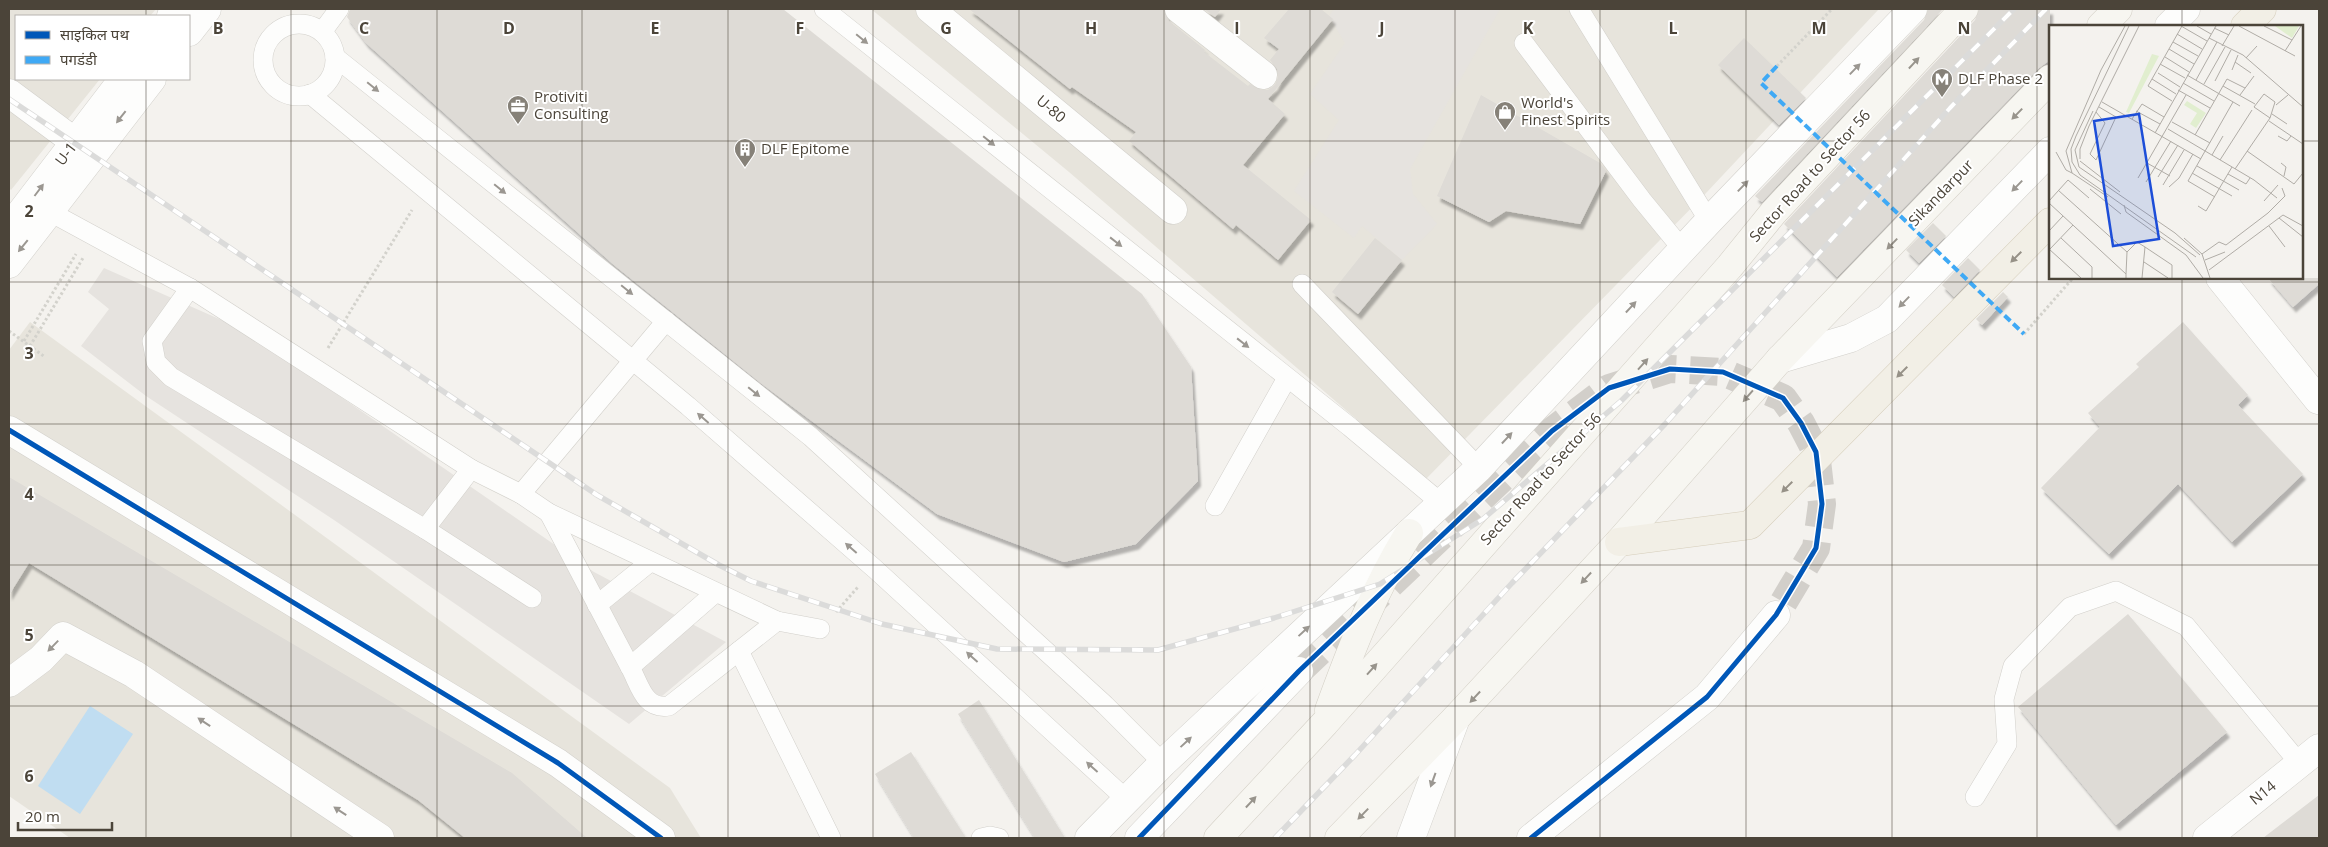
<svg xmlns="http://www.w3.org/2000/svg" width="2328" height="847" font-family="'Open Sans','Noto Sans Devanagari',sans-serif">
<defs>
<filter id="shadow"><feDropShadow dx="3" dy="5.5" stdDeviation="1" flood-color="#0004"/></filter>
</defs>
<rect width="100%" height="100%" fill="#f4f2ee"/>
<!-- residential -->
<g fill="#e7e4dc">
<polygon points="9,9 156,9 150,16 16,16 16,79 100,79 11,190 9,188"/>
<polygon points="871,9 1879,9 1707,192 1426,479 1069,172"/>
<polygon points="30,322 670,788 701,838 70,838 9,796 9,350"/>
</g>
<!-- parking -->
<g fill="#e6e3df">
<polygon points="1334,9 1500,9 1410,169 1413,194 1437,224 1402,260 1362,226 1354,238 1294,191 1339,120 1310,94 1345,43 1329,16"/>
<polygon points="104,268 244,330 594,572 726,642 629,724 334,520 146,396 81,346 109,309 88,292"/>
</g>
<!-- water -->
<polygon fill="#c0ddf1" points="90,706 133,734 80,814 38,786"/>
<!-- building -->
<g fill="#dedbd6" filter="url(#shadow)">
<polygon points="350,9 783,9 1142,294 1191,367 1198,481 1136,544 1064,562 937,514 762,384 614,265 366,43 347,17"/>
<polygon points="969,9 1164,9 1169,21 1205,50 1204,52 1248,86 1250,84 1261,90 1268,90 1275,85 1278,77 1277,69 1270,60 1279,49 1264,38 1289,9 1321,9 1333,19 1268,99 1285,114 1243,165 1311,220 1278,260 1236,225 1233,229 1129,141 1136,132 1072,87 1070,89"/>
<polygon points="1204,9 1221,9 1215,17"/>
<polygon points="1928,9 1943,9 1762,202 1755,196 1924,20"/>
<polygon points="1979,9 2050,9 2050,60 2039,68 1837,277 1784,224 1975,20"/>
<polygon points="1744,38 1806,98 1779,125 1718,65"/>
<polygon points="1481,95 1600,163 1606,171 1580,224 1506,211 1489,222 1437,196"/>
<polygon points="1933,223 1946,236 1919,263 1906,250"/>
<polygon points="1375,238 1402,260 1358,314 1332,292"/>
<polygon points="1968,258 1980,270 1954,297 1942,285"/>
<polygon points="2268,278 2319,278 2319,284 2293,307"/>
<polygon points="2003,292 2008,297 1982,325 1976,319"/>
<polygon points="2183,322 2248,395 2238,405 2303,474 2232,542 2178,484 2109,554 2041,488 2100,427 2088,413 2139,367 2136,364"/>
<polygon points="9,477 512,773 587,838 465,838 418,800 29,563 9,595"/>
<polygon points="2128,614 2227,732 2116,825 2018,707"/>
<polygon points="979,700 1065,838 1035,838 958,714"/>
<polygon points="911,752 966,838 914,838 875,774"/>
<polygon points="2319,795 2319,838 2263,838"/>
</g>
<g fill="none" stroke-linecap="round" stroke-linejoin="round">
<!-- tertiary-tunnel -->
<polyline stroke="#d2cfca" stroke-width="28" stroke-dasharray="28 14" stroke-linecap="butt" points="1299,671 1552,431 1609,388 1670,369 1723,372 1783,398 1801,423 1816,452 1822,504 1816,548 1776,615"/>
<!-- service casing -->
<g stroke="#d2d0cb" stroke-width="20">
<g id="service">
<polyline points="824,9 1350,427 1441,503"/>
<polyline points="1579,9 1709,221"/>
<circle cx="299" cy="60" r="36"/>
<polyline points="322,32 339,9"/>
<polyline points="1524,43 1642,200 1683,250"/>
<polyline points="335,57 811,437 1105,705 1163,763"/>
<polyline points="310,94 688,406 875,569 1127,800"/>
<polyline points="50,212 190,288 471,469 521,494 549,513 777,621 820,629"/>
<polyline points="1302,284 1479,468"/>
<polyline points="190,288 152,341 156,362 171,377 425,529 471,469"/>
<polyline points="521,494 666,321"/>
<polyline points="1215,506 1287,378"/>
<polyline points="549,513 630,667 715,593"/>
<polyline points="425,529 532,598"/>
<polyline points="597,605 650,562"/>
<polyline points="739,651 831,838"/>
<path d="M630,667C640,685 644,710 669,706L777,621"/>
<polyline points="1975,797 2007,744 2004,699 2013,666 2070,607 2116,591 2186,626 2300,764"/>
<polyline points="981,838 990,836 999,838"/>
</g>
</g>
<!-- minor casing -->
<g stroke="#d2d0cb" stroke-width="29">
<g id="minor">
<polyline points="930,9 1173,210"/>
<polyline points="1179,9 1263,75"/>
<polyline points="171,16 177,9"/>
<polyline points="189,32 207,9"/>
<polyline points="9,93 75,142"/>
<polyline points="9,228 123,79"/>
<polyline points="9,264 152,79"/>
<polyline points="2220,278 2318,400"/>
<polyline points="9,430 558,763 661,838"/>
<polyline points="9,683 41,659 63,636 134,674 380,838"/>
<polyline points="2207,838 2319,748"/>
</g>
</g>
<!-- tertiary casing -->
<g stroke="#d2d0cb" stroke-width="29">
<g id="tertiary">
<polyline points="2169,26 2186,9"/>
<polyline points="1780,359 1851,338 1887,319 2050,151"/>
<polyline points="1089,838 1163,763 1479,468 1709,221 1913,9"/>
<polyline points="1139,838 1299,671"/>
<polyline points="1411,838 1456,718"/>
<polyline points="1531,838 1707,697 1776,615"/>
</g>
</g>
<!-- secondary casing -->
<g stroke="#d3cfc5" stroke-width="29">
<g id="secondary">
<polyline points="2101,26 2118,9"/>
<path d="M1329,710C1351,649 1375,588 1409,533"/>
<polyline points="1218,838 1325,723 1730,266 1773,213 1964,9"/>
<polyline points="1339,838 1456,718 1619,542 1780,359 2050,79"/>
</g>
</g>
<!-- primary casing -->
<g stroke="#d6cebb" stroke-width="29">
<g id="primary">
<polyline points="2245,26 2262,9"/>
<polyline points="1619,542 1750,525 2050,222"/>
</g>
</g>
<!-- path -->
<g stroke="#d3d2cc" stroke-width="3" stroke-dasharray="2.5 2.5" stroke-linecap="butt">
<polyline points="1777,66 1832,9"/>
<polyline points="9,331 45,357"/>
<polyline points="2024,334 2073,278"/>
<polyline points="24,341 76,254"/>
<polyline points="30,346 83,258"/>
<polyline points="328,348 412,210"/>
<polyline points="836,612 858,587"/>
</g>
<!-- service -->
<use href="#service" stroke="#fdfdfc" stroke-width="19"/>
<!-- minor -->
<use href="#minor" stroke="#fdfdfc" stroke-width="28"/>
<!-- tertiary -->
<use href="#tertiary" stroke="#fdfdfc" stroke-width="28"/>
<!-- secondary -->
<use href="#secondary" stroke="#f7f6f1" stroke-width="28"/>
<!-- primary -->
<use href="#primary" stroke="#f2efe6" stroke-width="28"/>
<!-- rail casing -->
<g stroke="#dbdbda" stroke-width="5.5">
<g id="rail">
<polyline points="9,99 597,495 719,565 751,581 882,624 997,649 1158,650 1274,618 1380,584 1483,519 1621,401 2014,9"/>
<polyline points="1275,838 1355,755 1512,583 1665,424 1950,108 2046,9"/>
</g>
</g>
<!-- rail -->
<use href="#rail" stroke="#fff" stroke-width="4" stroke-dasharray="11" stroke-linecap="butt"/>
<!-- quiet -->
<polyline stroke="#3fa9f5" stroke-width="4" stroke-dasharray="8 4" stroke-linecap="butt" points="1777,66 1761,83 2024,334"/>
<!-- cycleway casing -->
<g stroke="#fff" stroke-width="8">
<g id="cycleway">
<polyline points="9,430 558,763 661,838"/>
<polyline points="1139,838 1299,671 1552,431 1609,388 1670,369 1723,372 1783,398 1801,423 1816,452 1822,504 1816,548 1776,615 1707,697 1531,838"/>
</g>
</g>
<!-- cycleway -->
<use href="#cycleway" stroke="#0057b8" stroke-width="5"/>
</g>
<!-- one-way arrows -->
<defs><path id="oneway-solid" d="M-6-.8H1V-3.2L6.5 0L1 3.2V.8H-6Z" transform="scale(1.25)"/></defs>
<g fill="#9b9791">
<use href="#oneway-solid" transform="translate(862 39) rotate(39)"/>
<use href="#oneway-solid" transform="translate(1855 69) rotate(-46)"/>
<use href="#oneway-solid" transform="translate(373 87) rotate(39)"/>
<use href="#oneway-solid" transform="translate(121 117) rotate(128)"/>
<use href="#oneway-solid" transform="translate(989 141) rotate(39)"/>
<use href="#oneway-solid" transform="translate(1743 186) rotate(-46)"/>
<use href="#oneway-solid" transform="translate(2017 186) rotate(134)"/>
<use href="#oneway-solid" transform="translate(500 189) rotate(39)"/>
<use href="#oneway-solid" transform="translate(39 190) rotate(-53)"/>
<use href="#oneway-solid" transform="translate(1116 242) rotate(38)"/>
<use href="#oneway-solid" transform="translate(23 246) rotate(129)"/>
<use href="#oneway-solid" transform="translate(627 290) rotate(39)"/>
<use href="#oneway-solid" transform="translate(1904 302) rotate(134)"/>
<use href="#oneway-solid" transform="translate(1631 307) rotate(-47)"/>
<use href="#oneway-solid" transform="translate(1243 343) rotate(38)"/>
<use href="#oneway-solid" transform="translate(754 392) rotate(39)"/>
<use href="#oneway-solid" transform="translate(703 418) rotate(-139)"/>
<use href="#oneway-solid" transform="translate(1507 438) rotate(-47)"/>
<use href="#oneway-solid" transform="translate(851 548) rotate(-139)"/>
<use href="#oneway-solid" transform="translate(1304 631) rotate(-43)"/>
<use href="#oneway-solid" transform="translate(53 646) rotate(134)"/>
<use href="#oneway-solid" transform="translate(972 657) rotate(-138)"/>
<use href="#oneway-solid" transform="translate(204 722) rotate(-146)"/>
<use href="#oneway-solid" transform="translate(1186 742) rotate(-43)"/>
<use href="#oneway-solid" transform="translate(1092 767) rotate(-138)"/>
<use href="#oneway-solid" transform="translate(1433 780) rotate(110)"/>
<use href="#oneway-solid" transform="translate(340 811) rotate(-147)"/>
</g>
<g fill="#98948c">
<use href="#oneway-solid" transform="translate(1914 63) rotate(-47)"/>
<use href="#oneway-solid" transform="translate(2017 114) rotate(134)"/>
<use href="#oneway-solid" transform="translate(1892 244) rotate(134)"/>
<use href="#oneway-solid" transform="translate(1643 364) rotate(-48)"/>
<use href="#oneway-solid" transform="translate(1748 396) rotate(131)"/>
<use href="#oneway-solid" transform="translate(1586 578) rotate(133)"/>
<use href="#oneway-solid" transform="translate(1372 669) rotate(-48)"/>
<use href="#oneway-solid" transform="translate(1475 697) rotate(133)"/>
<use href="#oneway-solid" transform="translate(1251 802) rotate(-47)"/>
<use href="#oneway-solid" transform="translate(1363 814) rotate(134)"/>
</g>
<g fill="#969187">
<use href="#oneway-solid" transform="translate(2016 257) rotate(135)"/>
<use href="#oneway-solid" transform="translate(1902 372) rotate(135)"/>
<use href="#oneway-solid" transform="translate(1787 487) rotate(135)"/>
</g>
<!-- grid -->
<path fill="none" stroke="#4b4439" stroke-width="1" stroke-opacity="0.55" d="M146,9V16M291,9V838M437,9V838M582,9V838M728,9V838M873,9V838M1019,9V838M1164,9V838M1310,9V838M1455,9V838M1600,9V838M1746,9V838M1892,9V838M2037,9V838M2182,9V26M146,79V838M9,141H2050M2302,141H2319M2182,278V838M9,282H2319M9,424H2319M9,565H2319M9,706H2319"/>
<!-- icons -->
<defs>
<g id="metro-pin" transform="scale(1.125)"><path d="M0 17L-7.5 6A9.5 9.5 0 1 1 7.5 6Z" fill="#868178" stroke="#fff"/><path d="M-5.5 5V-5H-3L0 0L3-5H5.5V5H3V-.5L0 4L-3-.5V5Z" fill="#fff"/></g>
<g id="office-pin" transform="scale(1.125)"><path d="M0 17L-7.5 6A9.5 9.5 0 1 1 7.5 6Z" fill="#868178" stroke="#fff"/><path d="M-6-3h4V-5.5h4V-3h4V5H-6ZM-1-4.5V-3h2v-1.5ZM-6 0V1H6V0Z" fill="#fff"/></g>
<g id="shop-pin" transform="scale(1.125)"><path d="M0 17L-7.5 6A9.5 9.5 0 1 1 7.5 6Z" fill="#868178" stroke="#fff"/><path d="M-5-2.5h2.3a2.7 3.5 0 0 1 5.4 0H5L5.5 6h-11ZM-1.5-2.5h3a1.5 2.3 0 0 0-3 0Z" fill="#fff"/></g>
<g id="building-pin" transform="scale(1.125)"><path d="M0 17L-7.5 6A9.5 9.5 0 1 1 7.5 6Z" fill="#868178" stroke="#fff"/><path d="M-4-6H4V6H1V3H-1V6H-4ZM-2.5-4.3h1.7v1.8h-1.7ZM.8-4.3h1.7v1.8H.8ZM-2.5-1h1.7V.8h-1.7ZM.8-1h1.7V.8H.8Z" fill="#fff"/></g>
</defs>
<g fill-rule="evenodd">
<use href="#metro-pin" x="1942" y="79"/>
<use href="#office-pin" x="518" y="106"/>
<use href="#shop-pin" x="1505" y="112"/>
<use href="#building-pin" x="745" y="149"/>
</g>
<g text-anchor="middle" stroke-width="4" stroke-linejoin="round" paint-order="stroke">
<!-- poi labels -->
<g font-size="15" fill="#4b4439" stroke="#fff" text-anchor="start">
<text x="1958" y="84">DLF Phase 2</text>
<text x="534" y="102">Protiviti<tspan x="534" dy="17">Consulting</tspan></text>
<text x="1521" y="108">World's<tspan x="1521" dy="17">Finest Spirits</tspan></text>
<text x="761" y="154">DLF Epitome</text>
</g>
<!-- street labels -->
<g font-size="15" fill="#4b4439" stroke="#fff">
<text transform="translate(1051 109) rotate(40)" y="5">U-80</text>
<text transform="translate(66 154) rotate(-53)" y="5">U-1</text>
<text transform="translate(1810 176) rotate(-48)" y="5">Sector Road to Sector 56</text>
<text transform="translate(1941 193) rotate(-46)" y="5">Sikandarpur</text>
<text transform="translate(1541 479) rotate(-48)" y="5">Sector Road to Sector 56</text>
<text transform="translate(2263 793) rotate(-39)" y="5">N14</text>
</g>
</g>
<!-- overview -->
<g transform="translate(2049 25)">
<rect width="254" height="254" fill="#f4f2ee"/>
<path d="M226,1H250L243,13ZM103,29L110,31L80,88L77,87ZM138,76L157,88L147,103L141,99L148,88L135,80Z" fill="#e1eecf"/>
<path fill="none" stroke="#b0aca6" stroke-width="1" d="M80,1L27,111L22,124L23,137L31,150L147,232M132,1L158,16M148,1L162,9M190,1L246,31M215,1L243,15M165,3L180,10M128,9L153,24M160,13L194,30L254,82M124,17L149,31M173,21L185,1M120,24L145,39M236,26L252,1M116,32L140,47M197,33L208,21M186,37L202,48M111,39L136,53M183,45L189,30M109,48L131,62M138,50L191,81M103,54L127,69M147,55L168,17M166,56L182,25M134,58L165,76M155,59L176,22M174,61L206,79M129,65L161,83M191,70L205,51M123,76L99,61L133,1M53,77L152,134M227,80L239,70M44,86L26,125L30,142L126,208L151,230M87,86L111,99M47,87L56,98L41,129L47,135L67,92L50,82M223,89L238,99M83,94L93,79L115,92M220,96L254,119M123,97L161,118M119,104L205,155L228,173M106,108L167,1M146,110L178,54L196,63M229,111L238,116L242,111M198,126L245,159L254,148M7,127L17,145L23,148M163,130L174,111M31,134V124L40,101L90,1M171,135L203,85M31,136L71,167M98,138L121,151M232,138L237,142L235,151M148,141L190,165M186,144L221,93L226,77L215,69L205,82L221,93M143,148L183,171M179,149L197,159L201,153M109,152L129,120M89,153L137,70M97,157L122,116M114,160L135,125M120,162L130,153L144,129M41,164L72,189M9,165L78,227M59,172L23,148L17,126L52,45L76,1M166,172L139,156L184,77M0,176L19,155L40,173M215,176L229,160M0,178L77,249V253M75,180L77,187L137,230L154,253M149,181L157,186L183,142M230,193L254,212M220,201L236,222M0,206L14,191M12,213L43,242V253M135,213L153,229L161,253M96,222L123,240V253M0,224L32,253M0,225L24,200M153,229L170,217L177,220L219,188L236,171L233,163M156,235L176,227M95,237L119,253M160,245L234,190L254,201M77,249L78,227L88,217L96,222L93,253"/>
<path fill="#1d4ed8" fill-opacity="0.15" stroke="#1d4ed8" stroke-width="2.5" d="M90,89L110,214L64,221L45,96Z"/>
<rect width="254" height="254" fill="none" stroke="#4b4439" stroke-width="2.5"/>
</g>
<g font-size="16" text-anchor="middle" font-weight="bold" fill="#4b4439" stroke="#fff" stroke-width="4" stroke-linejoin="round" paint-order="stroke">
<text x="218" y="34">B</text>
<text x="364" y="34">C</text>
<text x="509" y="34">D</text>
<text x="655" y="34">E</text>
<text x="800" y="34">F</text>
<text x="946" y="34">G</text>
<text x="1091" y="34">H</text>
<text x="1237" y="34">I</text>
<text x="1382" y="34">J</text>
<text x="1528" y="34">K</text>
<text x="1673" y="34">L</text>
<text x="1819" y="34">M</text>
<text x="1964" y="34">N</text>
<text x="29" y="217">2</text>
<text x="29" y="359">3</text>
<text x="29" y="500">4</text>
<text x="29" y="641">5</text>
<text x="29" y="782">6</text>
</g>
<!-- border -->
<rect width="2328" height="847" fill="none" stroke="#4b4439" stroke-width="20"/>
<!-- legend -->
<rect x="15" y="15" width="175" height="65" fill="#ffffff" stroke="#b7b4b0"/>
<rect x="25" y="31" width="25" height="8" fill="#0057b8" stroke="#b7b4b0"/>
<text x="60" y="40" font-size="15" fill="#4b4439">साइकिल पथ</text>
<rect x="25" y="56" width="25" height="8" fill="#3fa9f5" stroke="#b7b4b0"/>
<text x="60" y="65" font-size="15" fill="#4b4439">पगडंडी</text>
<!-- scale -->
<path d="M18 822v8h94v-8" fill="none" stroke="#4b4439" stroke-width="2.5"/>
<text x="25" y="822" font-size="15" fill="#4b4439" stroke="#ffffff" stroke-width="4" paint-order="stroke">20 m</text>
</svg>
